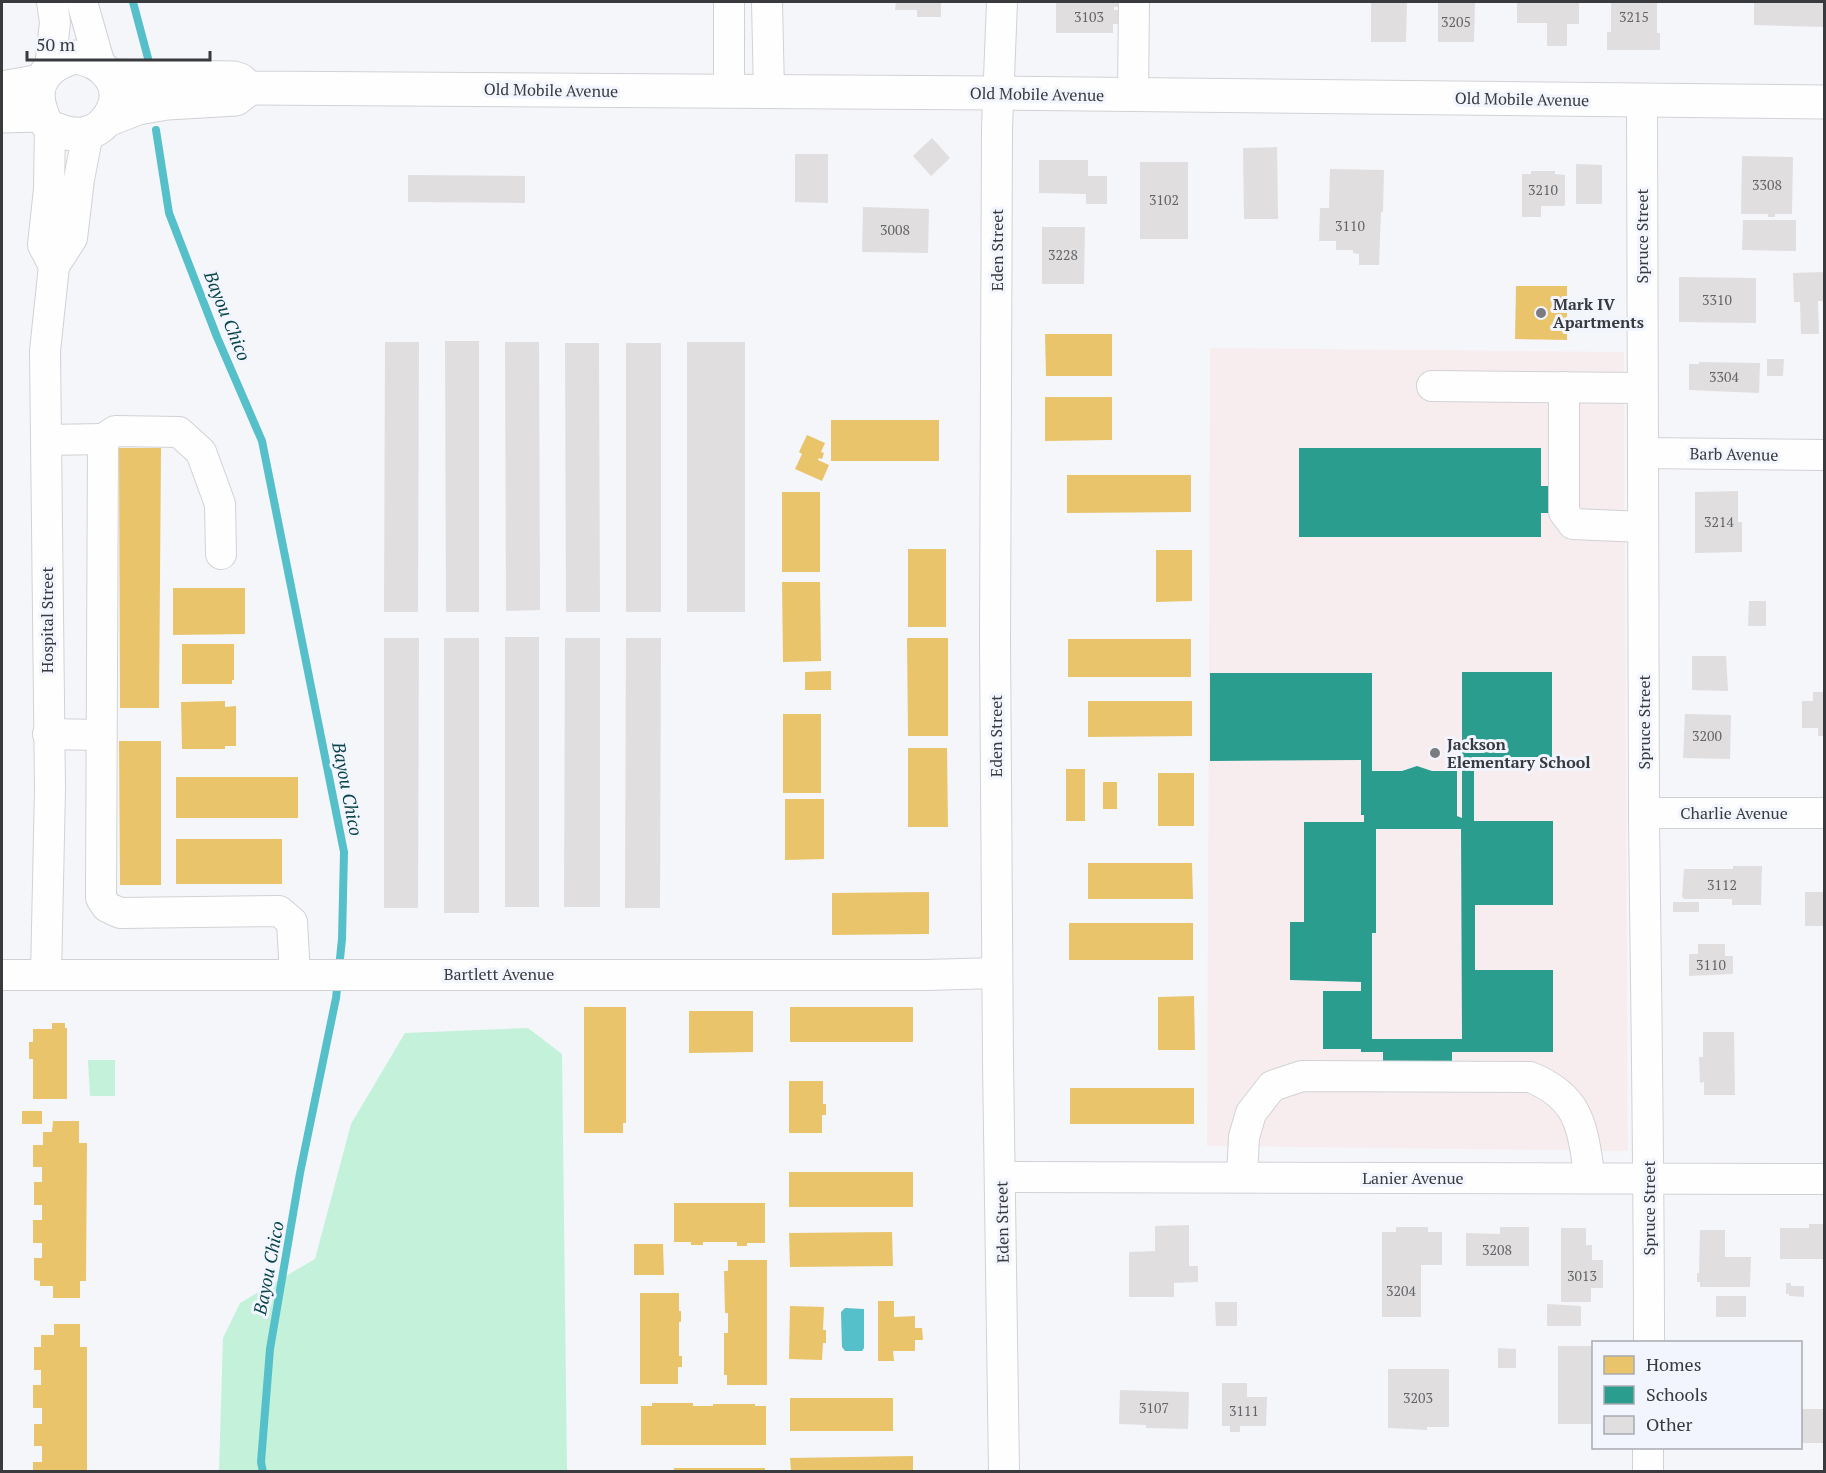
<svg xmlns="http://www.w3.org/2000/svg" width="1826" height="1473" font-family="'PT Serif',serif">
<rect width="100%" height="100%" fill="#f5f6fa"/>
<!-- education -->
<polygon fill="#f8edee" points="1210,348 1624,352 1628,1151 1207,1146"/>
<!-- green -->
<g fill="#c3f1da">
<polygon points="528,1028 562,1054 567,1471 219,1471 223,1338 240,1303 315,1259 351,1124 405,1033"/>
<polygon points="88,1060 115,1060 115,1096 90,1096"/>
</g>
<!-- water -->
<polygon fill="#55c0ca" points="845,1308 864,1309 864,1348 862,1351 845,1351 842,1347 841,1312"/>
<!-- homes -->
<g fill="#e9c46a">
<polygon points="1516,286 1567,286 1567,340 1515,339"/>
<polygon points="1045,334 1112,334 1112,376 1046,376"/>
<polygon points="1045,397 1112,397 1112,440 1045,441"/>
<rect x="831" y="420" width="108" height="41"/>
<polygon points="807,435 825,443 821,452 824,453 822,459 819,458 818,460 829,465 822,481 795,469 802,454 799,452"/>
<polygon points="119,448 161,448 159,708 120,708"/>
<polygon points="1067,475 1191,475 1191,512 1067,513"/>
<rect x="782" y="492" width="38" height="80"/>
<rect x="908" y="549" width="38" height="78"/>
<polygon points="1156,550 1192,550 1192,601 1156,602"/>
<polygon points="782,582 820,582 821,661 783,662"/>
<polygon points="173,588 245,588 245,634 173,635"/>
<polygon points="907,638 948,638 948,736 908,736"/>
<rect x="1068" y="639" width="123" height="38"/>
<polygon points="182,644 234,644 234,680 232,680 232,684 182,684"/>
<polygon points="831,671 831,690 805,690 805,672"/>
<polygon points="225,701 225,707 236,706 236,746 225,746 225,749 182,749 181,702"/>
<polygon points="1088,701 1192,701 1192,736 1088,737"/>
<rect x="783" y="714" width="38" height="79"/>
<polygon points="119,741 161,741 161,885 120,885"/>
<polygon points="908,748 947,748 948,827 908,827"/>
<rect x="1066" y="769" width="19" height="52"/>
<rect x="1158" y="773" width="36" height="53"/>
<rect x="176" y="777" width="122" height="41"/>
<rect x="1103" y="782" width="14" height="27"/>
<polygon points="785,799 824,799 824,859 785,860"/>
<rect x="176" y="839" width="106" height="45"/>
<polygon points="1088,863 1192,863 1193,899 1088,899"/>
<polygon points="929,892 929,934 832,935 832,893"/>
<rect x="1069" y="923" width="124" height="37"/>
<polygon points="1194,996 1195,1050 1158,1050 1158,997"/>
<polygon points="584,1007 626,1007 626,1123 623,1123 623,1133 584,1133"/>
<rect x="790" y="1007" width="123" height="35"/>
<polygon points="689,1011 753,1011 753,1052 689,1053"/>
<polygon points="52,1023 65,1023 65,1028 67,1028 67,1099 33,1099 33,1059 29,1059 29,1042 33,1042 33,1029 52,1029"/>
<polygon points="789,1081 823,1081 823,1104 826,1104 826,1115 822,1115 822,1133 789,1133"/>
<rect x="1070" y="1088" width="124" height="36"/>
<rect x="22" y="1111" width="20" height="13"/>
<polygon points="53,1121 79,1121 79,1143 87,1143 86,1281 80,1281 80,1298 53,1298 53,1286 40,1286 40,1281 34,1280 34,1258 42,1258 42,1243 33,1243 33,1220 42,1220 42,1205 34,1205 34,1182 42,1182 42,1167 33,1167 33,1145 43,1145 43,1132 52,1132"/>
<rect x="789" y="1172" width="124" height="35"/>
<polygon points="674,1203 765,1203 765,1243 747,1243 747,1246 737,1246 737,1242 703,1242 703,1245 691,1245 691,1242 674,1242"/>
<polygon points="892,1232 893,1266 790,1267 789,1233"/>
<polygon points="634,1244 663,1244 664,1275 634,1275"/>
<polygon points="728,1260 767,1260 767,1385 727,1385 727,1375 724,1375 724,1333 728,1333 728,1313 725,1313 724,1271 728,1271"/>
<polygon points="640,1293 679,1293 679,1311 681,1311 681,1322 679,1322 679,1356 682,1356 682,1367 678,1367 678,1384 640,1384"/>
<polygon points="878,1301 894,1301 894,1317 915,1316 915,1328 922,1328 923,1340 915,1340 915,1351 893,1351 894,1361 878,1361"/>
<polygon points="790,1306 824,1307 823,1330 826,1330 826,1343 823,1343 822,1360 789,1359"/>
<polygon points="54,1324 80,1324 80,1347 87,1347 87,1472 33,1472 33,1462 42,1462 42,1446 34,1446 34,1424 42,1424 42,1408 33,1408 33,1385 41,1385 41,1370 34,1370 34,1347 41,1347 41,1335 54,1335"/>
<rect x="790" y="1398" width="103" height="33"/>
<polygon points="652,1403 693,1403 693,1406 713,1406 713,1404 755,1404 755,1406 766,1406 766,1445 641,1445 641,1406 652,1406"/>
<polygon points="913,1456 913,1472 791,1472 790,1458"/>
<rect x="674" y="1468" width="91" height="4"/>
</g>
<!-- schools -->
<g fill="#2a9d8f" fill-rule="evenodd">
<polygon points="1299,448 1541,448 1541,486 1552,486 1552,513 1541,513 1541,537 1299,537"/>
<path d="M1462,672H1552V757H1474V821H1553V905H1475V970H1553V1052H1452V1069H1383V1052H1361V1049H1323V991H1361V982L1290,980V922H1304V822H1364V815H1361V760L1210,761V673H1372V771H1402L1417,766L1432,771H1457V816L1462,818ZM1376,829H1461L1462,1039H1372V933H1376Z"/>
</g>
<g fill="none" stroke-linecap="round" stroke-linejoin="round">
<!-- stream -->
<g stroke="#55c0ca" stroke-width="8">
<polyline points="133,2 149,62"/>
<polyline points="156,130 169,213 217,337 262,441 344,852 342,939 339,968"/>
<polyline points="263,1472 261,1462 270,1349 300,1173 336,998 338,980"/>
</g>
</g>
<!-- building -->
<g fill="#e0dedf">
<polygon points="896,2 941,2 941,17 917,17 917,10 895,10"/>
<polygon points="1056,2 1120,2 1120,7 1114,7 1114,10 1122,10 1122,24 1113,24 1113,33 1056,33"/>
<polygon points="1371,2 1407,2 1406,42 1371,42"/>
<polygon points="1438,2 1475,2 1474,42 1438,42"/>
<polygon points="1517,2 1579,2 1579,24 1567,24 1567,46 1547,46 1547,23 1517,23"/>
<polygon points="1611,2 1657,2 1657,33 1660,33 1660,50 1607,50 1607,32 1611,32"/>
<polygon points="1754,2 1824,2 1824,27 1754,25"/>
<polygon points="932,138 950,158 931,176 913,156"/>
<polygon points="1277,147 1278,219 1244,219 1243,148"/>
<polygon points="795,154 828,154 828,203 795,202"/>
<polygon points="1742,156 1793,157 1792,214 1775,214 1775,217 1768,217 1768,214 1741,214"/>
<polygon points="1039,160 1088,160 1088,176 1107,176 1107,204 1086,204 1086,194 1039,193"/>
<rect x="1140" y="162" width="48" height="77"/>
<polygon points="1576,164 1602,165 1602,204 1576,204"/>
<polygon points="1330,169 1384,170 1383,212 1381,212 1379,265 1359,265 1359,254 1353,253 1353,250 1336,250 1336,241 1319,241 1320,208 1329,208"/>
<polygon points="1531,171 1555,171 1555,174 1565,175 1565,205 1563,206 1541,206 1541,217 1522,217 1522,174 1531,174"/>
<polygon points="408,175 525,176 525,203 408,202"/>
<polygon points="863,207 929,209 928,253 862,252"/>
<polygon points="1743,220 1796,220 1796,251 1742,250"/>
<polygon points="1042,227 1085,227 1084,284 1042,284"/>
<polygon points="1824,272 1824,301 1818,301 1819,334 1801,334 1800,302 1794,302 1793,273"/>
<polygon points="1679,277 1756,278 1756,323 1679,322"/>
<polygon points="445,341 479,341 479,612 446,612"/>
<polygon points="385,342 419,342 418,612 384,612"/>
<polygon points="505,342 539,342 540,610 506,611"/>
<rect x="687" y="342" width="58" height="270"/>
<polygon points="565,343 599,343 600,612 566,612"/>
<rect x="626" y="343" width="35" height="269"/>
<polygon points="1767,359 1784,359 1783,376 1767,376"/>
<polygon points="1699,362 1760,363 1759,393 1689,390 1689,364 1699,364"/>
<polygon points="1738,491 1738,522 1742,522 1742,552 1695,553 1695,492"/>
<polygon points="1749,601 1766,601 1766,626 1748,626"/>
<rect x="505" y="637" width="34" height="270"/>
<polygon points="384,638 419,638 418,908 384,908"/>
<rect x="444" y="638" width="35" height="275"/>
<polygon points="565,638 600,638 600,907 564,907"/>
<polygon points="626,638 661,638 660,908 625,908"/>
<polygon points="1692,656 1726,656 1728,691 1692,690"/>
<polygon points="1813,692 1824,692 1824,736 1818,736 1818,728 1802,728 1802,701 1813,701"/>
<polygon points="1685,714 1731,715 1730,759 1683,758"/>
<polygon points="1733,866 1762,866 1761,905 1732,905 1732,899 1684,899 1682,897 1684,869 1733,869"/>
<rect x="1805" y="892" width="19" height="34"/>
<rect x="1673" y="902" width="26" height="10"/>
<polygon points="1698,944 1725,944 1725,956 1733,956 1733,974 1689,976 1689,954 1698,954"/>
<polygon points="1703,1032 1734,1032 1735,1095 1704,1095 1704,1082 1700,1083 1699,1057 1703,1057"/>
<polygon points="1809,1224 1824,1224 1824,1259 1780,1259 1780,1228 1809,1228"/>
<polygon points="1189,1225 1189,1266 1198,1266 1198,1282 1174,1283 1174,1297 1129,1297 1129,1252 1155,1251 1155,1226"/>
<polygon points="1396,1227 1428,1227 1428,1232 1442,1232 1442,1265 1421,1265 1421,1317 1382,1317 1382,1232 1396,1232"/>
<polygon points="1500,1227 1529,1227 1529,1266 1466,1266 1466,1233 1500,1234"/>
<polygon points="1561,1228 1586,1228 1586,1245 1592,1245 1592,1260 1603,1260 1603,1288 1591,1288 1591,1302 1561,1302"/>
<polygon points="1700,1230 1725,1230 1725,1257 1751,1257 1750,1287 1700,1287 1700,1282 1697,1282 1697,1273 1699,1273"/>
<polygon points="1786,1283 1791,1283 1791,1286 1804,1286 1804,1297 1789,1296 1789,1294 1786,1294"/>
<rect x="1716" y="1296" width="30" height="21"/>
<polygon points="1215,1302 1237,1302 1237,1326 1216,1326"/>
<polygon points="1547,1304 1581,1306 1581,1326 1547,1326"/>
<rect x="1558" y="1346" width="35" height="78"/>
<polygon points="1498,1348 1516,1349 1516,1368 1498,1368"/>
<polygon points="1388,1369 1449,1369 1449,1427 1427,1427 1427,1430 1388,1428"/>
<polygon points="1222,1383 1247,1383 1247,1397 1267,1397 1266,1426 1240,1426 1240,1432 1230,1432 1230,1426 1222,1426"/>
<polygon points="1120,1390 1189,1392 1188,1429 1146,1428 1146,1425 1119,1424"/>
<rect x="1800" y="1409" width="24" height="34"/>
</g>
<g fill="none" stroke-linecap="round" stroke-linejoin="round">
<!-- minor casing -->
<g stroke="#d1d2d6" stroke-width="32">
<g id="minor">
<polyline points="82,2 100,65"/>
<polyline points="729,2 729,92"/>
<polyline points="767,2 769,92"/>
<polyline points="1002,2 997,128 995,641 998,1062 1004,1472"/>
<polyline points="50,68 55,22 52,2"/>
<polyline points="1133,95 1134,2"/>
<path d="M1642,101C1642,340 1642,579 1644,818C1646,993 1649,1168 1649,1342"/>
<polyline points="50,127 49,189 43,245 54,266"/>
<polyline points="1432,386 1642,388"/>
<polyline points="1564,387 1564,512 1573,524 1643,527"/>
<polyline points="46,440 103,439"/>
<polyline points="1643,453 1824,455"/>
<polyline points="221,554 220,504 201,452 179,432 115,431 103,439 101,898 107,907 120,913 279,911 292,922 295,975"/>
<polyline points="48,734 101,735"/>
<polyline points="1644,813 1824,813"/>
<polyline points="2,975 926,975 997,973"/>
<polyline points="46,975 50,789 45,351 54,266 72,238 79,179 88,133"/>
<polyline points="1001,1177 1824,1179"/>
<path d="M1242,1177L1244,1137L1251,1113L1272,1086L1302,1076L1530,1077C1582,1098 1582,1129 1590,1178"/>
<polyline points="1648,1472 1648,1448"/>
</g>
</g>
<!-- major casing -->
<g stroke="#d1d2d6" stroke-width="35">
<g id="major">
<path d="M75,57C104,61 128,86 110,115C99,134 78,139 58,130C55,129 52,129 50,127C46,123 42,116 41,111C31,82 48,64 75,57Z"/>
<polyline points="110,76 234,78 240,80 249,88 998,93 1824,102"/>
<polyline points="2,88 41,81"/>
<polyline points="2,116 42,115"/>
<polyline points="107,120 138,108 167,103 236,99 245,92"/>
</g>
</g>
<!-- minor -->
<use href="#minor" stroke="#fefefe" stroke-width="30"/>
<!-- major -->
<use href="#major" stroke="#fefefe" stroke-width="33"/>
</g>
<!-- markers -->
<g fill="#7a7c80" stroke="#f2f5fd" stroke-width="2">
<circle cx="1541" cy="313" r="6"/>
<circle cx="1435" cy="753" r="6"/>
</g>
<g text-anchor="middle" stroke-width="6" stroke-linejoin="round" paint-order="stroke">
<!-- number labels -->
<g font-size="14" fill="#636467">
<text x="1089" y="22">3103</text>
<text x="1634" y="22">3215</text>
<text x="1456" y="27">3205</text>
<text x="1767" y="190">3308</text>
<text x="1543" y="195">3210</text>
<text x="1164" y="205">3102</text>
<text x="1350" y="231">3110</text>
<text x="895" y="235">3008</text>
<text x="1063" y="260">3228</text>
<text x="1717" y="305">3310</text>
<text x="1724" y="382">3304</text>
<text x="1719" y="527">3214</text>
<text x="1707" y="741">3200</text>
<text x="1722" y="890">3112</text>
<text x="1711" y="970">3110</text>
<text x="1497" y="1255">3208</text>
<text x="1582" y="1281">3013</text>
<text x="1401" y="1296">3204</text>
<text x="1418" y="1403">3203</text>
<text x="1154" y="1413">3107</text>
<text x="1244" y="1416">3111</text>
</g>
<!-- street labels -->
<g font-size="16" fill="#383a3e" stroke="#f2f5fd">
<text transform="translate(551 90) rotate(1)" y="6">Old Mobile Avenue</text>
<text transform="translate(1037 94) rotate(1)" y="6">Old Mobile Avenue</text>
<text transform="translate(1522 99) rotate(1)" y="6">Old Mobile Avenue</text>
<text transform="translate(1642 236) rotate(-90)" y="6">Spruce Street</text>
<text transform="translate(997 250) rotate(-90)" y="6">Eden Street</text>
<text transform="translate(1734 454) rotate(1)" y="6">Barb Avenue</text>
<text transform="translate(47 620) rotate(-90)" y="6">Hospital Street</text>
<text transform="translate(1644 722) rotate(-90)" y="6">Spruce Street</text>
<text transform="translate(996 736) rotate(-90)" y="6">Eden Street</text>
<text x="1734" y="819">Charlie Avenue</text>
<text x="499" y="980">Bartlett Avenue</text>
<text x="1413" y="1184">Lanier Avenue</text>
<text transform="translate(1649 1208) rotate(-90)" y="6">Spruce Street</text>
<text transform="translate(1002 1222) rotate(-91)" y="6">Eden Street</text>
</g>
<!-- poi labels -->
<g font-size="16" font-weight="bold" fill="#383a3e" stroke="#f2f5fd" text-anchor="start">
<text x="1553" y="310">Mark IV<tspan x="1553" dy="18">Apartments</tspan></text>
<text x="1447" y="750">Jackson<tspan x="1447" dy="18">Elementary School</tspan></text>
</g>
<!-- water labels -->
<g font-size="18" font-style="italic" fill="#08444a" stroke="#f2f5fd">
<text transform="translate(227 316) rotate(68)" y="6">Bayou Chico</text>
<text transform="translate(347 789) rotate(79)" y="6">Bayou Chico</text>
<text transform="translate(269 1268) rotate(-79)" y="6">Bayou Chico</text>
</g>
</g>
<!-- border -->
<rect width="1826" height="1473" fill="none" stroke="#383a3e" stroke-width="6"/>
<!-- legend -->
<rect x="1592" y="1341" width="210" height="108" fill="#f2f5fd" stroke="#a8aab1" stroke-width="1.5"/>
<rect x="1604" y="1356" width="30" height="18" fill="#e9c46a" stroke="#a8aab1" stroke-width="1.5"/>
<text x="1646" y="1371" font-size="18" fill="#383a3e">Homes</text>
<rect x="1604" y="1386" width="30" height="18" fill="#2a9d8f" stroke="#a8aab1" stroke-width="1.5"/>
<text x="1646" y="1401" font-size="18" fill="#383a3e">Schools</text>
<rect x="1604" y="1416" width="30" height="18" fill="#e0dedf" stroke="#a8aab1" stroke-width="1.5"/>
<text x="1646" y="1431" font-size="18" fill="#383a3e">Other</text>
<!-- scale -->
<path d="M27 51v9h183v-9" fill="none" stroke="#383a3e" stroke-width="3"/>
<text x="36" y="51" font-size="18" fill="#383a3e" stroke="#f2f5fd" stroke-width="4.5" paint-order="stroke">50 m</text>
</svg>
